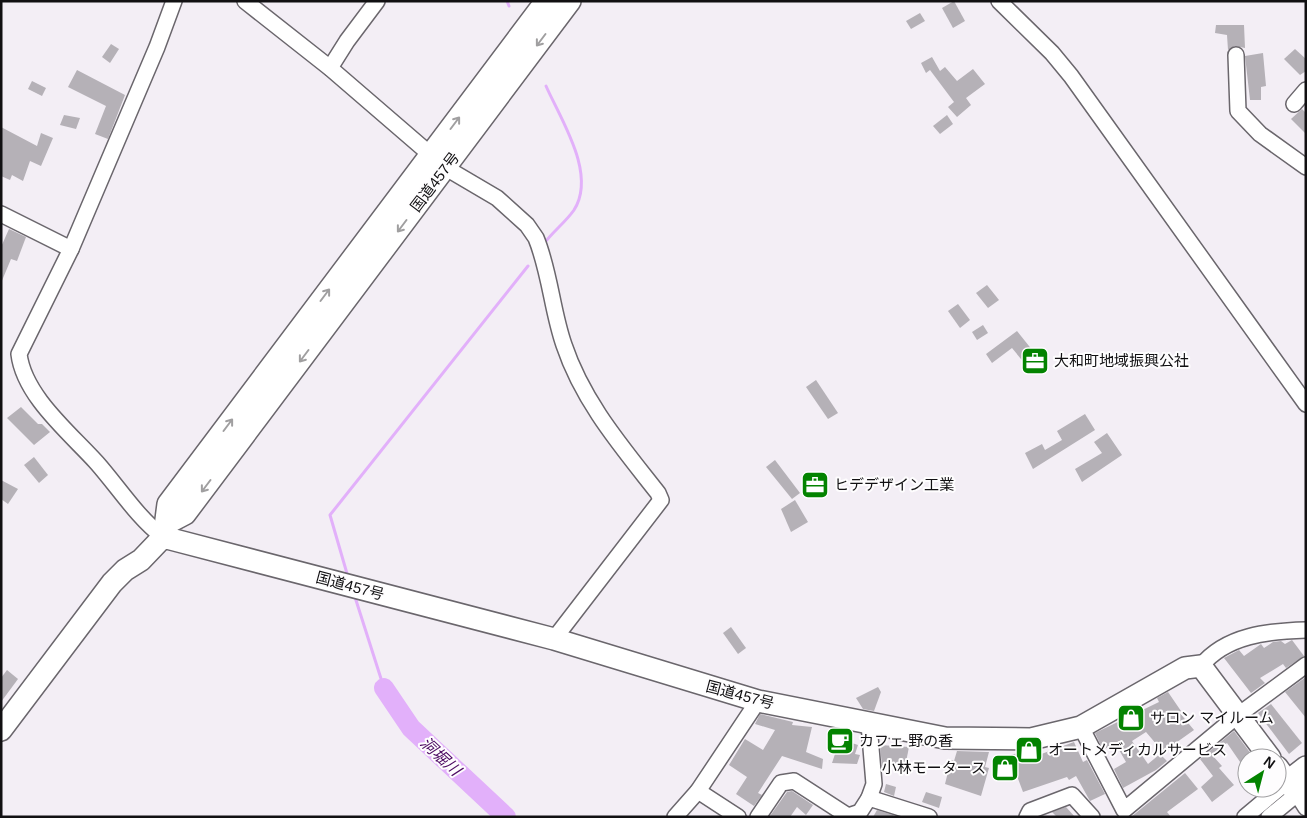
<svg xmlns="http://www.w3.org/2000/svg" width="1307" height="818" font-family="Arial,'Noto Sans JP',sans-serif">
<rect width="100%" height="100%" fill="#f3eef5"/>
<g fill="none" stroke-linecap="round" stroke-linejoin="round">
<!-- stream -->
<g stroke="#e2b0fa" stroke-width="3">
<polyline points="507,1 509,6"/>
<path d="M543,245C552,232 565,223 574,210C597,174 561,120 546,86"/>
<polyline points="348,577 330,515 528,266"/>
<polyline points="354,594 384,688"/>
</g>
<!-- river -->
<polyline stroke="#e2b0fa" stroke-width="20" points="384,688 411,728 506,817"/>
</g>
<!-- building -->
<g fill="#b5b1b7">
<polygon points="954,1 965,21 953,28 942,8"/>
<polygon points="920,13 925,21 911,29 906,21"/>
<polygon points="1216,25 1244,25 1245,48 1235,46 1228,50 1227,35 1215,33"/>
<polygon points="111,44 119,49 110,63 102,57"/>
<polygon points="1295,49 1306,59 1306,71 1300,75 1284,59"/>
<polygon points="1263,53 1266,86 1261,87 1261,100 1250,100 1245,56"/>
<polygon points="932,57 940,71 945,67 957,81 973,69 985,84 966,98 971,105 957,117 948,107 954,102 930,70 926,73 921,63"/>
<polygon points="77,70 125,95 108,139 95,134 106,106 68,87"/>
<polygon points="32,81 46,88 42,96 28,89"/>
<polygon points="1302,109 1306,113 1306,134 1291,119"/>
<polygon points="64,115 80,118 76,129 60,125"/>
<polygon points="947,115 953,124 940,134 933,126"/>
<polygon points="1,127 37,146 41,133 53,138 41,166 30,161 23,181 12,175 10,180 1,176"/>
<polygon points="9,229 26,237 17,261 11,259 1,283 1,247"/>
<polygon points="987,285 999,300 988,308 976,293"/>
<polygon points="958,304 970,320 960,328 948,311"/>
<polygon points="983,325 988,333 977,340 972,332"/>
<polygon points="1017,331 1041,361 1030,370 1012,348 992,363 986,354"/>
<polygon points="816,380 838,413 828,419 806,387"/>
<polygon points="21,407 38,424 42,424 50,432 34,445 7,418"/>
<polygon points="1085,414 1095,430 1033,469 1025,453 1042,444 1045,450 1062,440 1057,431"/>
<polygon points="1107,433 1122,455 1082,482 1075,469 1102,453 1094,442"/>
<polygon points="34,457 48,475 39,483 24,465"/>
<polygon points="775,460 800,493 792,499 766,467"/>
<polygon points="1,480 18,489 8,504 1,499"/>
<polygon points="795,500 808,522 791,532 781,509"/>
<polygon points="731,627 746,648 738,654 723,633"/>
<polygon points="1292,640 1304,656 1286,668 1283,664 1260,678 1265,683 1251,693 1224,658 1239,650 1244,656 1261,644 1264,648 1273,642 1281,641 1285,644"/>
<polygon points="7,670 18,679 1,702 1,678"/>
<polygon points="1306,677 1306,718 1285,692"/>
<polygon points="878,687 881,692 874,711 863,709 856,698"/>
<polygon points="1168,692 1181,711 1179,712 1194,730 1163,752 1146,732 1132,741 1148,764 1160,754 1167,761 1156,770 1123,788 1114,769 1126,762 1115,743 1103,750 1095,733 1159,702 1157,698"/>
<polygon points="1271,704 1302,743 1289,754 1258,713"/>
<polygon points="760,714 793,722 792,725 812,727 806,752 823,759 822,769 782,756 758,793 762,795 754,806 736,794 747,777 729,765 745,739 763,750 775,730 755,724"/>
<polygon points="1234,731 1254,758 1247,758 1247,772 1227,743 1212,755 1222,766 1219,768 1234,785 1212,802 1201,787 1213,776 1200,759"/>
<polygon points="846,741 858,745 855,754 860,755 857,764 832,763 837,748 842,750"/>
<polygon points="1074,742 1083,762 1087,760 1105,794 1090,801 1076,776 1069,780 1067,777 1023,792 1017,776 1015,777 1009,755 1025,752 1025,760"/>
<polygon points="880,745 909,747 905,767 882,766"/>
<polygon points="957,751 989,752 985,767 989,768 981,796 945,784 951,760 954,761"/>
<polygon points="1185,773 1198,789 1167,812 1171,817 1131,817"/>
<polygon points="886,784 896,787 894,796 884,792"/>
<polygon points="792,791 813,805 806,815 797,807 790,817 770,816 787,792"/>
<polygon points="926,792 942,797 939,808 922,802"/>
<polygon points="1066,807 1075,817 1057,817 1052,812"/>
<polygon points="877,810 893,815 895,817 873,817"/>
</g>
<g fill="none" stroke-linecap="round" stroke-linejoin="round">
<!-- minor casing -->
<g stroke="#6a666c" stroke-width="18">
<g id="minor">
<path d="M245,1L330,68L446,168L497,198L527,225L536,238C550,272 552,311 564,345C583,402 622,447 658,493L661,500L554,639"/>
<polyline points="999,1 1052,53 1071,76 1306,404"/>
<polyline points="1236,55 1238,111 1260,134 1306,167"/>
<polyline points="330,68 347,41 377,1"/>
<polyline points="1294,104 1306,90"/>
<polyline points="1,214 71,249"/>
<path d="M163,537C137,517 119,488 97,463C70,433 24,396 19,354L71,249L157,47L174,1"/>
<path d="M1201,666C1226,635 1269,631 1306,630"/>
<polyline points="869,724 874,784 869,798"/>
<polyline points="1081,727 1124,810 1237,716 1306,665"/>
<polyline points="698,791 738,817"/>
<polyline points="675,817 698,791 758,701"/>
<polyline points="758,817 781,783 794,781 848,816 860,812 869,798 929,817"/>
<polyline points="1027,817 1030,811 1072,795 1092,817"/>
<polyline points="1245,817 1288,781"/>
<polyline points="1269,817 1297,794 1306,808"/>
</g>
</g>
<!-- highway casing -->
<g stroke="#6a666c" stroke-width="24">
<g id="highway">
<polyline points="166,524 185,514 570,1"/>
<polyline points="164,535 168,504 546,1"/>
<polyline points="1,730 112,583 125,570 141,560 163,537 554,639 758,701 945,738 1031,739 1081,727 1185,668 1201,666 1270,758"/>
<polyline points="1277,767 1297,794 1306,788"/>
<polyline points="1288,781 1306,767"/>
</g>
</g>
<!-- minor -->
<use href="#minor" stroke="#fff" stroke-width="15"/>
<!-- highway -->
<use href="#highway" stroke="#fff" stroke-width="21"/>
</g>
<!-- one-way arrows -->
<defs><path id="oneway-shaft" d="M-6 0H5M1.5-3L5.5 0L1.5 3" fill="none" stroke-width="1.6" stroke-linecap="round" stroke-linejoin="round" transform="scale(1.25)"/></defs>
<g stroke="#a09fa0">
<use href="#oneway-shaft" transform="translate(541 40) rotate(127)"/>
<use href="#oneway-shaft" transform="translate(455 123) rotate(-53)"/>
<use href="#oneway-shaft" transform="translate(402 226) rotate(127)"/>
<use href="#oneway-shaft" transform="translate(325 295) rotate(-53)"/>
<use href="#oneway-shaft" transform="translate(304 356) rotate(127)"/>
<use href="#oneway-shaft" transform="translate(228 425) rotate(-53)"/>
<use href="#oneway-shaft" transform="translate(206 486) rotate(127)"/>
</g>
<!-- icons -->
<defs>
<g id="office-square" transform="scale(1.4375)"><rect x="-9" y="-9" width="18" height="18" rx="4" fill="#038300" stroke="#fefdfe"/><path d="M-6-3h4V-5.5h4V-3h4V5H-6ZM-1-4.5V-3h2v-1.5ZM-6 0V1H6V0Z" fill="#fff"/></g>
<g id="shop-square" transform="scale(1.4375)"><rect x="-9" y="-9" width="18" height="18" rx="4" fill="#038300" stroke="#fefdfe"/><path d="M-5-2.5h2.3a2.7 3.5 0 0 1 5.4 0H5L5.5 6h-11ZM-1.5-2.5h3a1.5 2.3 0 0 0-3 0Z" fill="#fff"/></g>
<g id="cafe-square" transform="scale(1.4375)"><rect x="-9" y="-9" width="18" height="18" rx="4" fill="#038300" stroke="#fefdfe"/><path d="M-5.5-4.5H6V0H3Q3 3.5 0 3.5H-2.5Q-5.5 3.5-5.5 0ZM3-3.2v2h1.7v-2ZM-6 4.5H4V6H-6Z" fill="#fff"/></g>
</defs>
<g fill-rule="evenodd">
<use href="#office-square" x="1035" y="361"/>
<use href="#office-square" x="815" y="485"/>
<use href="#shop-square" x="1131" y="718"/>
<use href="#cafe-square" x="840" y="741"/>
<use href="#shop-square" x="1029" y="750"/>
<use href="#shop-square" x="1005" y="768"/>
</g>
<g text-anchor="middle" stroke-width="4" stroke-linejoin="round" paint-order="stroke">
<!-- street labels -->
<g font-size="15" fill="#111012" stroke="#fefdfe">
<text transform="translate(435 182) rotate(-53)" y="5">国道457号</text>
<text transform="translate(350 586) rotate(15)" y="5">国道457号</text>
<text transform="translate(740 695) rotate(15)" y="5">国道457号</text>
</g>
<!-- poi labels -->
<g font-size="15" fill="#111012" stroke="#fefdfe" text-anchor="start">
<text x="1054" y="366">大和町地域振興公社</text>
<text x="834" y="490">ヒデデザイン工業</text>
<text x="1150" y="723">サロン マイルーム</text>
<text x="859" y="746">カフェ 野の香</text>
<text x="1048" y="755">オートメディカルサービス</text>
<text x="986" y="773" text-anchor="end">小林モータース</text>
</g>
<!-- water labels -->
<g font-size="16" font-style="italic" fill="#4c0962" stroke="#fefdfe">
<text transform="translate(441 756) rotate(43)" y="6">洞堀川</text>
</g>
</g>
<!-- border -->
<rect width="1307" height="818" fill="none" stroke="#111012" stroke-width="5"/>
<!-- north arrow -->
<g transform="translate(1262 773) rotate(36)"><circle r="24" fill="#fefdfe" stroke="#9f9ea0"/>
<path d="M0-4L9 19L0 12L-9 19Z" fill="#038300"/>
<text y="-8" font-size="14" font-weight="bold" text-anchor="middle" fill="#111012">N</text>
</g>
</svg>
